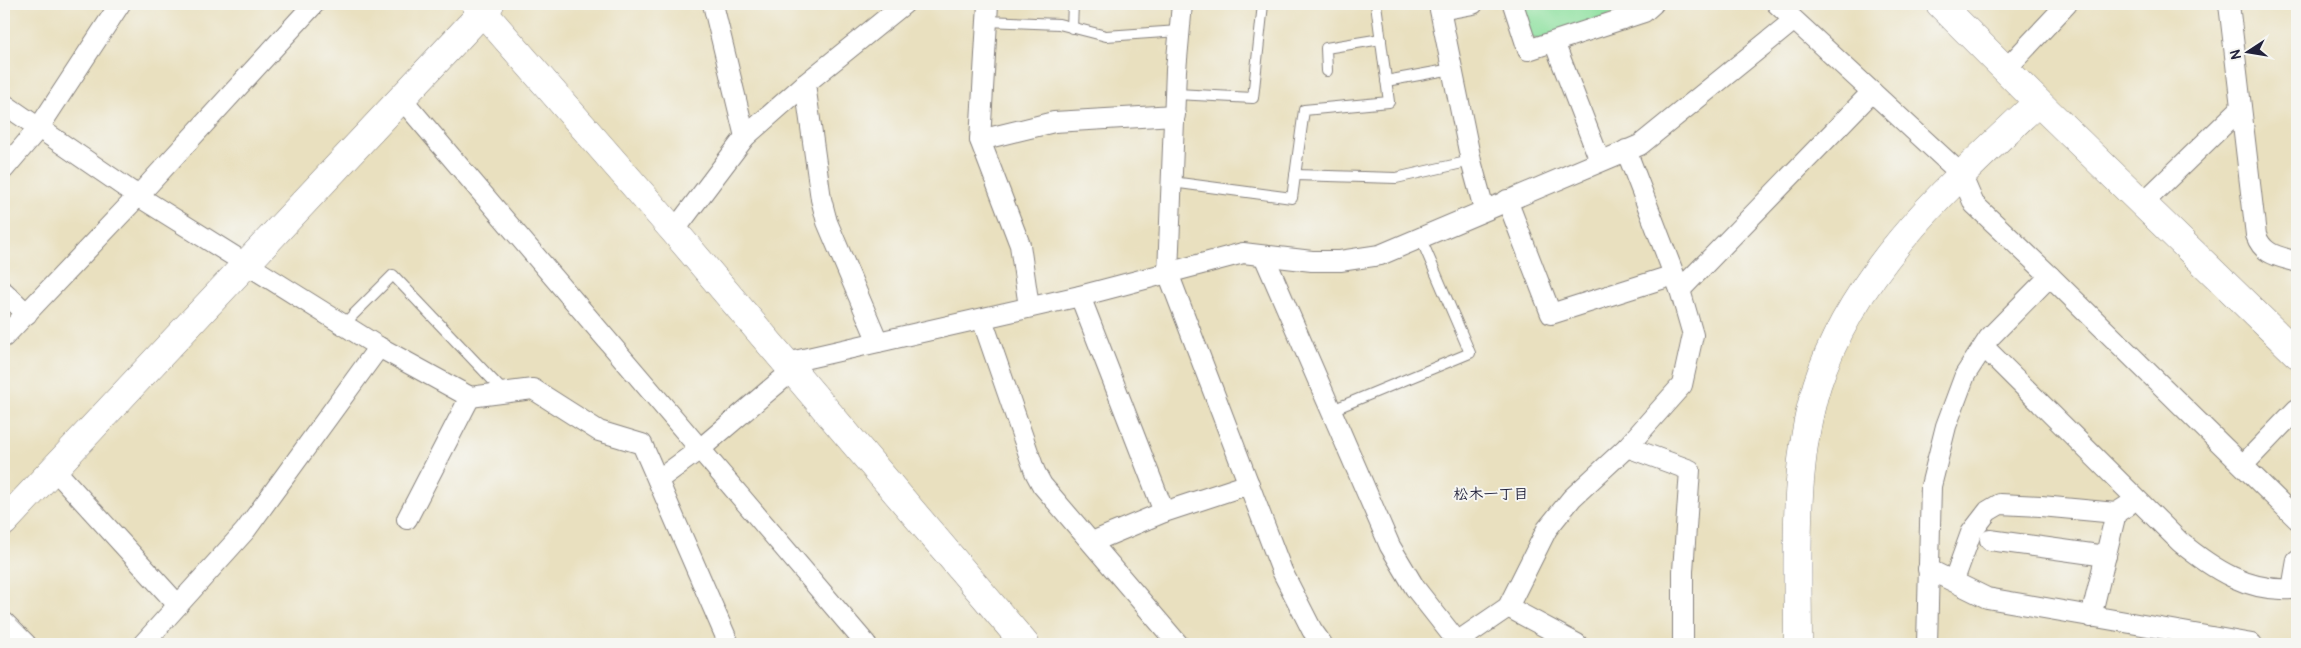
<svg xmlns="http://www.w3.org/2000/svg" width="2301" height="648" font-family="Pangolin,'Klee One',sans-serif">
<rect width="100%" height="100%" fill="#f6f6f2"/>
<filter id="ink" filterUnits="userSpaceOnUse"><feTurbulence type="fractalNoise" baseFrequency=".02" numOctaves="2"/><feDisplacementMap in="SourceGraphic" scale="10" xChannelSelector="R" yChannelSelector="G"/><feConvolveMatrix kernelMatrix="1 2 1 2 8 2 1 2 1" color-interpolation-filters="sRGB"/></filter>
<filter id="wash" filterUnits="userSpaceOnUse"><feTurbulence type="fractalNoise" baseFrequency=".0096" numOctaves="4" result="noise"/><feDisplacementMap in="SourceGraphic" scale="20" xChannelSelector="R" yChannelSelector="G"/><feGaussianBlur stdDeviation="1.12" result="paint"/><feColorMatrix in="noise" values="0 0 0 0 0 0 0 0 0 0 0 0 0 0 0 0 0 1.4 0 .05"/><feComposite in="paint" operator="in"/></filter>
<g filter="url(#wash)">
<rect width="100%" height="100%" fill="#e9e0bf"/>
<!-- green -->
<polygon fill="#8fe1a0" stroke="#58826e" points="1519,4 1642,4 1540,40 1528,37"/>
</g>
<g filter="url(#ink)">
<g fill="none" stroke-linecap="round" stroke-linejoin="round">
<!-- lane casing -->
<g stroke="#86817d" stroke-width="12">
<g id="lane">
<polyline points="987,21 1059,24 1106,36 1179,31"/>
<polyline points="1072,28 1073,4"/>
<polyline points="1327,71 1326,48 1381,39"/>
<polyline points="1386,81 1452,69"/>
<polyline points="1176,94 1253,98 1263,4"/>
<polyline points="1295,175 1396,178 1471,161"/>
<polyline points="1172,182 1292,198 1304,110 1389,102 1376,4"/>
<polyline points="344,324 393,275 504,392"/>
<polyline points="1332,410 1470,353 1421,239"/>
</g>
</g>
<!-- street casing -->
<g stroke="#86817d" stroke-width="22">
<g id="street">
<polyline points="713,4 745,137"/>
<polyline points="988,4 980,140 1020,245 1029,307"/>
<polyline points="1182,4 1176,70 1168,273 1282,571 1312,630 1322,644"/>
<polyline points="1473,4 1440,10 1471,161 1484,209"/>
<polyline points="1513,4 1528,50 1644,12 1653,4"/>
<polyline points="1777,4 1961,174 1974,204 2050,276 2297,519"/>
<path d="M2229,4L2256,235C2263,255 2278,256 2297,262"/>
<polyline points="1554,42 1600,161"/>
<polyline points="2006,69 2067,4"/>
<polyline points="805,84 821,199 827,222 878,342"/>
<polyline points="401,98 866,644"/>
<polyline points="4,104 138,196 379,347 470,397 533,389 599,431 642,444 729,644"/>
<polyline points="980,140 1054,122 1175,115"/>
<polyline points="4,169 38,129 120,4"/>
<polyline points="1507,200 1551,314 1674,275"/>
<polyline points="2142,204 2241,108"/>
<polyline points="674,231 745,137 805,84 904,4"/>
<polyline points="1264,256 1390,546 1415,588 1459,644"/>
<polyline points="1680,290 1872,92"/>
<polyline points="4,292 27,314"/>
<polyline points="1080,296 1164,512"/>
<polyline points="982,319 1035,472 1042,485 1178,644"/>
<polyline points="4,337 138,196 314,4"/>
<path d="M1984,347L2180,542C2213,569 2248,592 2292,589"/>
<polyline points="786,363 1080,296 1243,253 1312,261 1340,261 1380,255 1640,145 1793,21"/>
<polyline points="1627,447 1690,470 1683,571 1683,644"/>
<polyline points="2244,464 2297,409"/>
<polyline points="54,469 178,605"/>
<polyline points="658,480 700,449 793,370"/>
<polyline points="407,519 470,397"/>
<polyline points="1990,540 2106,556"/>
<polyline points="1092,542 1164,512 1249,484"/>
<polyline points="2297,560 2292,589 2297,589"/>
<polyline points="1928,569 1987,598 2252,644"/>
<polyline points="1954,580 1971,533 1988,511 2000,504 2041,506 2116,513"/>
<polyline points="1508,607 1577,644"/>
<polyline points="2091,617 2116,513 2127,506"/>
<polyline points="4,622 26,644"/>
<polyline points="143,644 245,531 379,347"/>
<polyline points="1454,644 1508,607 1547,529 1572,498 1627,447 1682,385 1693,335 1680,290 1626,150"/>
<polyline points="1927,644 1931,486 1946,426 1965,375 1989,338 2050,276"/>
</g>
</g>
<!-- secondary casing -->
<g stroke="#86817d" stroke-width="29">
<g id="secondary">
<polyline points="476,4 674,231 1025,644"/>
<polyline points="1940,4 2038,102 2297,354"/>
<polyline points="4,522 490,4"/>
<path d="M1798,644C1798,559 1792,467 1817,385C1854,269 1952,183 2038,102"/>
</g>
</g>
<!-- lane -->
<use href="#lane" stroke="#fff" stroke-width="10"/>
<!-- street -->
<use href="#street" stroke="#fff" stroke-width="20"/>
<!-- secondary -->
<use href="#secondary" stroke="#fff" stroke-width="28"/>
</g>
</g>
<g text-anchor="middle" stroke-width="4" stroke-linejoin="round" paint-order="stroke">
<!-- neighbourhood labels -->
<g font-size="15" font-weight="bold" fill="#22223b" stroke="#f6f6f2">
<text x="1491" y="499">松木一丁目</text>
</g>
</g>
<!-- margin -->
<rect width="2301" height="648" fill="none" stroke="#f6f6f2" stroke-width="20"/>
<!-- north arrow -->
<g transform="translate(2248 52) rotate(258)" stroke="#f6f6f2" stroke-width="4" paint-order="stroke">
<path d="M0-4L9 19L0 12L-9 19Z" fill="#22223b"/>
<text y="-8" font-size="14" font-weight="bold" text-anchor="middle" fill="#22223b">N</text>
</g>
</svg>
